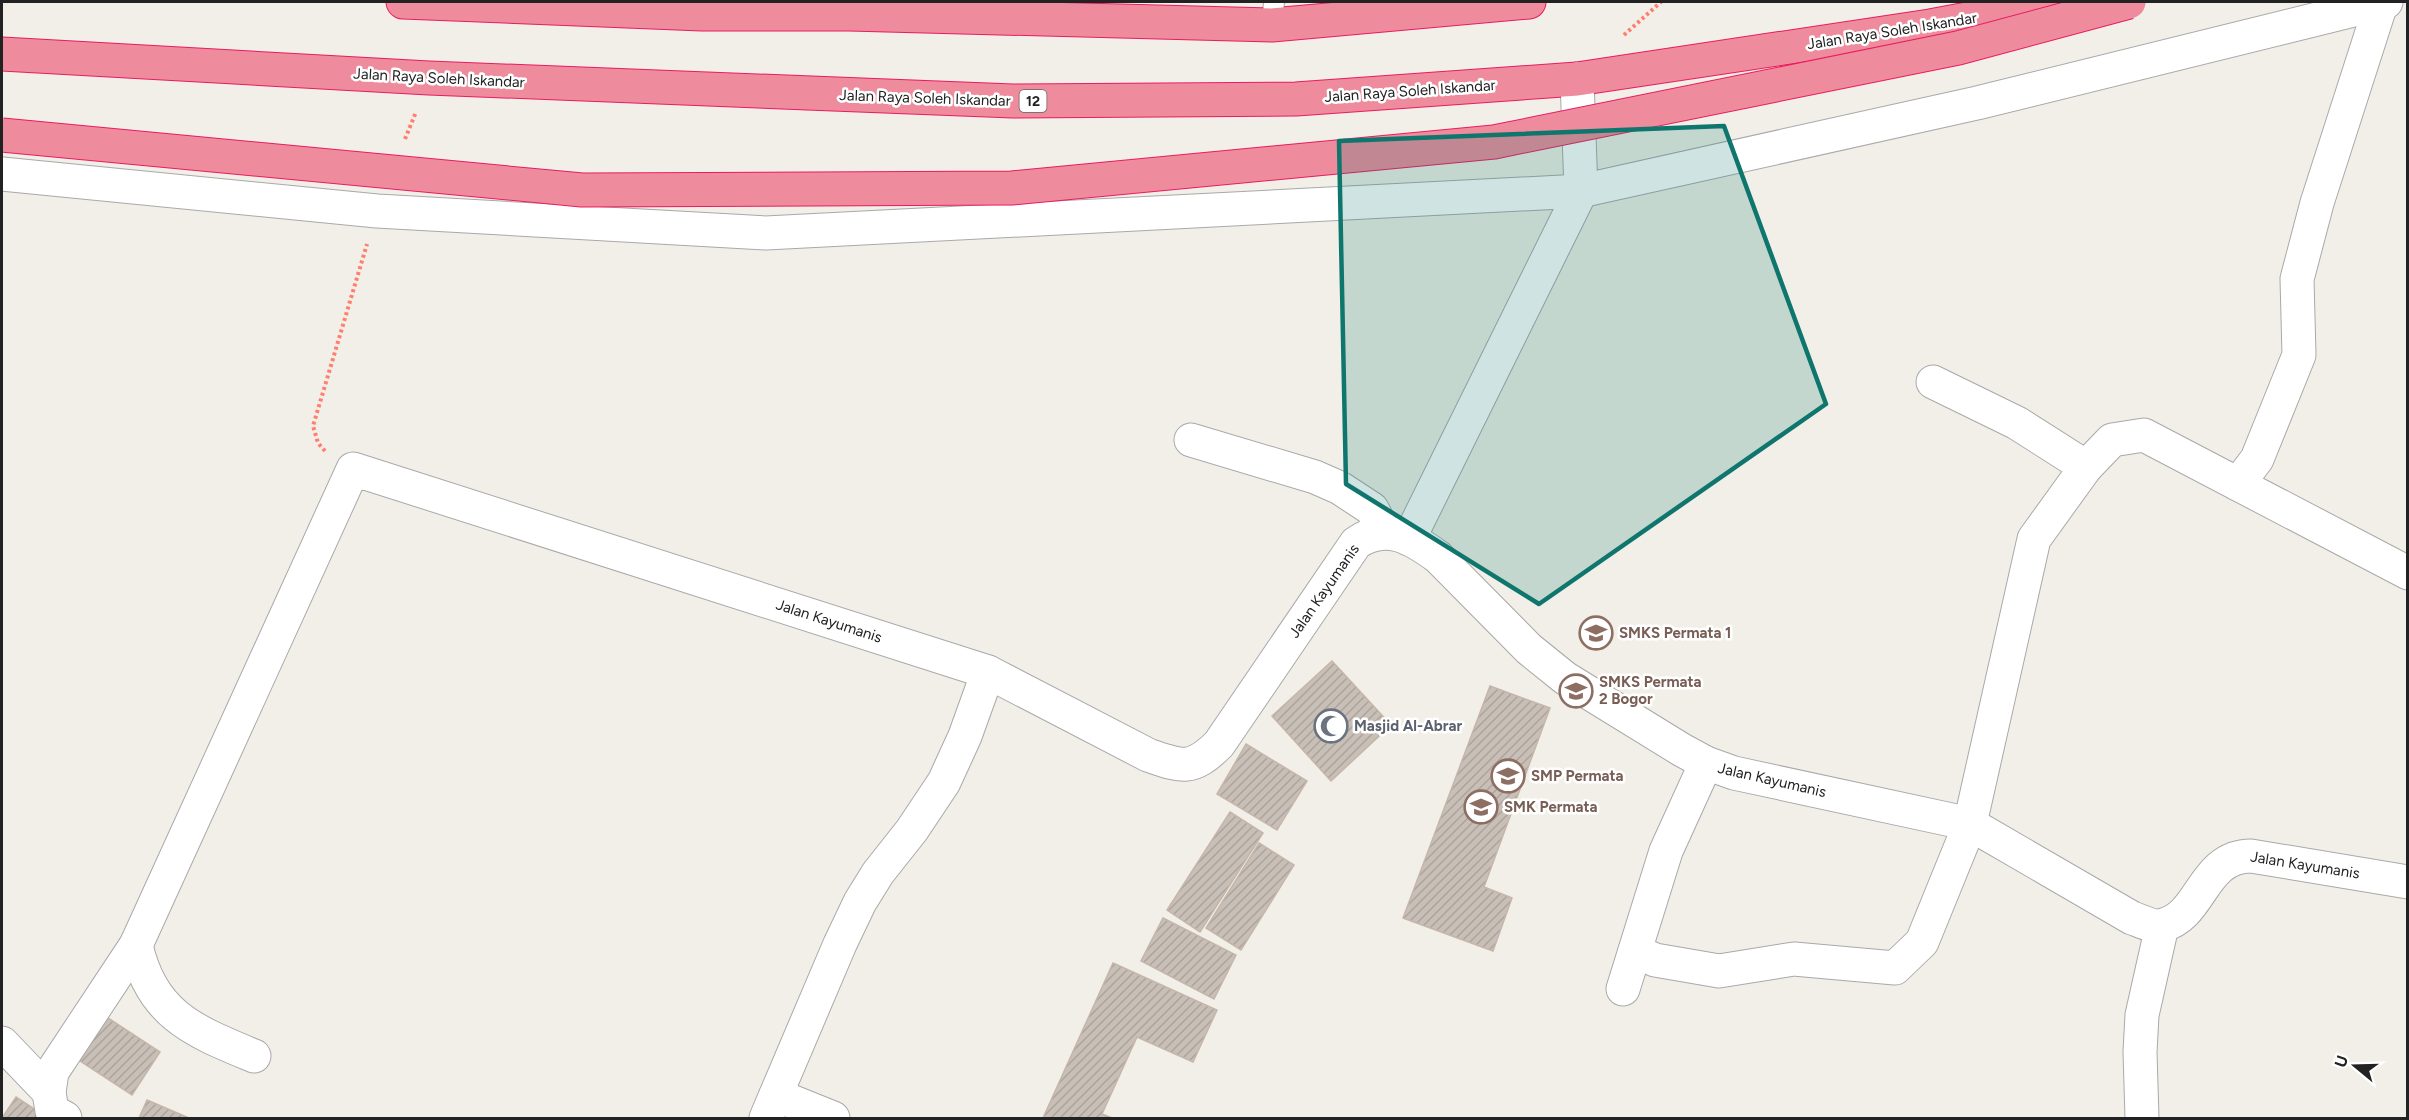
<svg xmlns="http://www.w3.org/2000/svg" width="2409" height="1120" font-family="Figtree,sans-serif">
<defs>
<pattern id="building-hatch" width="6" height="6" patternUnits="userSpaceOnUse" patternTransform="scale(1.5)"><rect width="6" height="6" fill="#c8bfb7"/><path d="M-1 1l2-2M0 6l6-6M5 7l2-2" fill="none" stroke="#aca49d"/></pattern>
</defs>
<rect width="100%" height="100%" fill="#f2efe8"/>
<!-- building -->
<g fill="url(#building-hatch)" stroke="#c6b6a9" stroke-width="1.5">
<polygon points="1332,661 1391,725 1331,781 1272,716"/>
<polygon points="1490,686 1550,708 1484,887 1512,898 1493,951 1403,918"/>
<polygon points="1246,744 1307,781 1277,830 1217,794"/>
<polygon points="1230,812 1263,833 1200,932 1167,910"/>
<polygon points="1259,843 1294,865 1241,950 1206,928"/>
<polygon points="1163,918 1236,955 1214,999 1141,961"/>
<polygon points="1113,963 1217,1010 1193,1062 1137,1037 1102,1114 1112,1118 1043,1118"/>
<polygon points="102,1014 160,1052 132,1095 74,1057"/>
<polygon points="16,1097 48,1118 2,1118"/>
<polygon points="147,1100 189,1118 139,1118"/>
</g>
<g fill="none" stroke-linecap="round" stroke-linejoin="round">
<!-- lane casing -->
<g stroke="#a9a9a9" stroke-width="22">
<polyline id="lane" points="1272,25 1274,2"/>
</g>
<!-- street casing -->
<g stroke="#a9a9a9" stroke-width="35">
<g id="street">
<polyline points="2,174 377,211 766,233 1581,191 1977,103 2386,2"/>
<polyline points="1933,382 2017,423 2086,467"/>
<polyline points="1191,440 1315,477 1340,488 1372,509 1384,532"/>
<polyline points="2238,484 2257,459 2299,355 2297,279 2317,203 2381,4"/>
<polyline points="1409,539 1581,191 1577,79"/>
<path d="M136,945C151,1015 194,1031 254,1056"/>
<polyline points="1635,951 1655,960 1719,971 1794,959 1895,968 1922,942 1970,824 2034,539 2086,467 2112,440 2144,435 2408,573"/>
<polyline points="1623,989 1666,851 1706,763"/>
<polyline points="2,1043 49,1092"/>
<polyline points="776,1095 833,1118"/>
<path d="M65,1118L52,1111L49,1092L52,1072L136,945L353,469L988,672L1148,755C1182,767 1192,771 1219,744L1356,543C1386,522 1412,538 1438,557L1529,649L1565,678L1682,750L1706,763L1734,773L1970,824L2132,918C2141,921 2154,928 2163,925C2202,916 2202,856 2251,856L2408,882"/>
<polyline points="766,1118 840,944 860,902 878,873 912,830 944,782 965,736 988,672"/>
<polyline points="2142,1118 2140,1052 2142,1015 2162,926"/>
</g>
</g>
<!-- highway casing -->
<g stroke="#e91c5f" stroke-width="35">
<g id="highway">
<polyline points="403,2 702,14 849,14 1272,25 1529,2"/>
<polyline points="2,54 429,78 1013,101 1296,99 1577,79 1930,26 2058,2"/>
</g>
</g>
<!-- path -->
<g stroke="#ff7e6d" stroke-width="4" stroke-dasharray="3 3" stroke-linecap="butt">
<polyline points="1624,35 1661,2"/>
<polyline points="405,139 416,112"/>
<polyline points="325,451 318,443 313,426 367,244"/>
</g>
<!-- lane -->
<use href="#lane" stroke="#fff" stroke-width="20"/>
<!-- street -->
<use href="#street" stroke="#fff" stroke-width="33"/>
<!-- highway -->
<use href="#highway" stroke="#ee8b9c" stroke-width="33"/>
<!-- highway-bridge casing -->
<g stroke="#e91c5f" stroke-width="35" stroke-linecap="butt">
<polyline id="highway-bridge" points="2,135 582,190 1012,188 1494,142 1958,48 2129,2"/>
</g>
<!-- highway-bridge -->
<use href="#highway-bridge" stroke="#ee8b9c" stroke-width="33"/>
</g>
<!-- marked area -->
<path fill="#0f766e" fill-opacity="0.2" stroke="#0f766e" stroke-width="4.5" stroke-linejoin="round" d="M1724,126L1826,404L1539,604L1346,484L1339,141Z"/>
<!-- icons -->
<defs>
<g id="school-ring" transform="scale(1.725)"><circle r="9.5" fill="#fff" stroke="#8d6e63" stroke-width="1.5"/><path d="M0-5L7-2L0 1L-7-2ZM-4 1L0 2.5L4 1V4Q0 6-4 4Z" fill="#8d6e63"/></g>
<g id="mosque-ring" transform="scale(1.725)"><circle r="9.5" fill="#fff" stroke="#6b7280" stroke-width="1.5"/><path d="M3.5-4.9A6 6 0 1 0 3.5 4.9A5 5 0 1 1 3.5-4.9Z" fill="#6b7280"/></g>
</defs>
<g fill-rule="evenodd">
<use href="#school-ring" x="1596" y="633"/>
<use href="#school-ring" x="1576" y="691"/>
<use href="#mosque-ring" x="1331" y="726"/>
<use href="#school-ring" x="1508" y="776"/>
<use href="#school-ring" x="1481" y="807"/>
</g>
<g text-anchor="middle" stroke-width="5" stroke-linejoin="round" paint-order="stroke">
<!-- shield labels -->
<rect fill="#fff" stroke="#646464" stroke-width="1.5" x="1019.5" y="90" width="27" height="22" rx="4.5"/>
<g font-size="14" font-weight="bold" fill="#222">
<text x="1033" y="106">12</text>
</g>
<!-- street labels -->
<g font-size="15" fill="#222" stroke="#fff">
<text transform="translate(1892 31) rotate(-9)" y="5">Jalan Raya Soleh Iskandar</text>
<text transform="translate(439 78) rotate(3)" y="5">Jalan Raya Soleh Iskandar</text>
<text transform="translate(1410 91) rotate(-4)" y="5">Jalan Raya Soleh Iskandar</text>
<text transform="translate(925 98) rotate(2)" y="5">Jalan Raya Soleh Iskandar</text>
<text transform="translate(1324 591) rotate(-55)" y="5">Jalan Kayumanis</text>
<text transform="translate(829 621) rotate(18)" y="5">Jalan Kayumanis</text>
<text transform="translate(1772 780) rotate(13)" y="5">Jalan Kayumanis</text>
<text transform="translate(2305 865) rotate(9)" y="5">Jalan Kayumanis</text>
</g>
<!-- education labels -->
<g font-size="15" font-weight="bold" fill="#785e54" stroke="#fff" text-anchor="start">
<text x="1619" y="638">SMKS Permata 1</text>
<text x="1599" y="687">SMKS Permata<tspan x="1599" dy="17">2 Bogor</tspan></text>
<text x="1531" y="781">SMP Permata</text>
<text x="1504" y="812">SMK Permata</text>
</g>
<!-- worship labels -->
<g font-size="15" font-weight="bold" fill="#5b616d" stroke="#fff" text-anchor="start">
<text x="1354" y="731">Masjid Al-Abrar</text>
</g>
</g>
<!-- border -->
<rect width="2409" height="1120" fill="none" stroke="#222222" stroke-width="6"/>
<!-- north arrow -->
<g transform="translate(2355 1066) rotate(289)" stroke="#ffffff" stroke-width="4.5" paint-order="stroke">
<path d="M0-4.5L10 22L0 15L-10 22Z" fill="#222222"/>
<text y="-9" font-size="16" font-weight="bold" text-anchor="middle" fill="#222222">U</text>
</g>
</svg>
